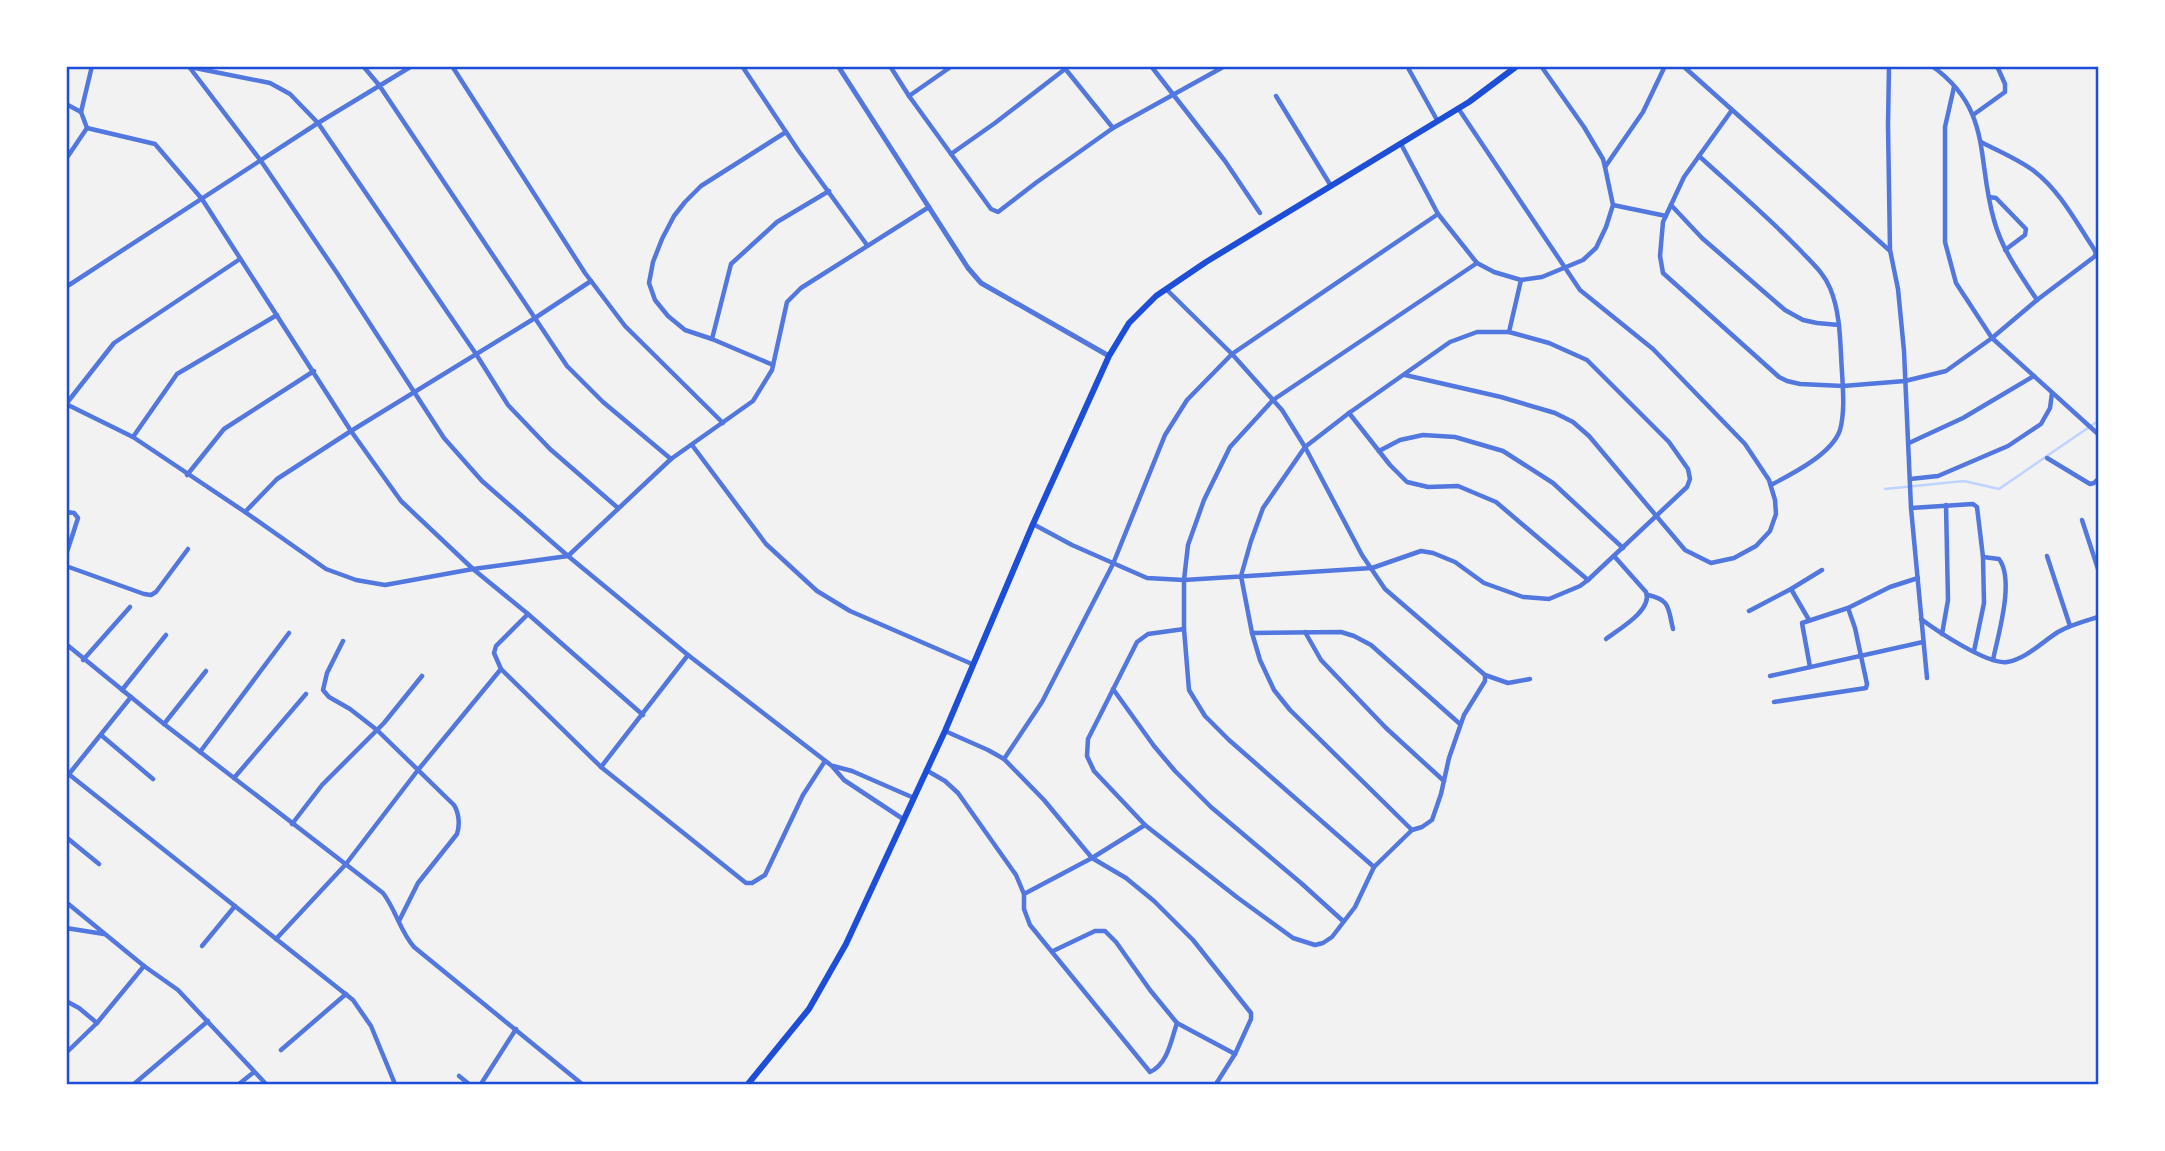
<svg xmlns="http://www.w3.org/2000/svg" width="2165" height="1151" font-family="Merriweather,serif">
<rect width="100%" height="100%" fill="#f2f2f2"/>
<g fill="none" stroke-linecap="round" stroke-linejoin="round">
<!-- stream -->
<polyline stroke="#bfd3fe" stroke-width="2.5" points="1885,489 1964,481 1999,489 2098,421"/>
<!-- minor -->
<g stroke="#5277de" stroke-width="4.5">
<polyline points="185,66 270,83 290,94 318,123 476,354 508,405 550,449 618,508"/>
<polyline points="363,66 379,85 567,366 603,402 671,459"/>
<polyline points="452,66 585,273 625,326 723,423"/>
<polyline points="742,66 798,150 867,245"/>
<polyline points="890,66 909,96 991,209 998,212 1037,182 1113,128 1225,66"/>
<polyline points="1063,66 1113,128"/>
<polyline points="1151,66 1225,161 1260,213"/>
<polyline points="1407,66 1437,120"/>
<polyline points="1683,66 1889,250"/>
<polyline points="1889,66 1888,125 1890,250 1898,289 1904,351 1911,508 1927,678"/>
<path d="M1932,66C1993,110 1976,158 1994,220C2002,250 2020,274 2037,300"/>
<polyline points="190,68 261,161 337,273 444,438 482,481 568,556 688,655 832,766 844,780 903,819"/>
<polyline points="1954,87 1945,127 1945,242 1956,283 1992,338 2098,434"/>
<polyline points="909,96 952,66"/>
<polyline points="1276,96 1331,186"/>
<polyline points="66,104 81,112"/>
<path d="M1732,110L1684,177L1663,222L1660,256L1663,273L1779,377L1787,381L1800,384L1843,386L1905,381L1946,371L1992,338L2037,300L2094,257L2096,254L2094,249C2076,222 2060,191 2034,171C2018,159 1998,151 1981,142"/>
<polyline points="1973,115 2005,92 2005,84 1997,66"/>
<polyline points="87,128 155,144 202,199 351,431 401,501 473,569 528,614 643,715"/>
<polyline points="1401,144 1438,214 1477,263 1494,272 1521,280 1542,277 1583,260 1596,248 1606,227 1613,205 1605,167 1603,159 1584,127 1541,66"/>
<polyline points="951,154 995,123 1065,69"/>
<path d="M1699,156C1733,187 1768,217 1800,250C1811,262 1824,273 1830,288C1841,314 1840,344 1842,372C1843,390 1845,412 1840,430C1832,454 1792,474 1771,485"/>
<polyline points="66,159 87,128 81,112 92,66"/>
<polyline points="1605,167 1643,112 1665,66"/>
<polyline points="1989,197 1996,198 2026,229 2025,235 2005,250"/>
<polyline points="1613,205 1666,216"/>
<polyline points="1671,205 1702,238 1785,310 1803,320 1817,323 1839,325"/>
<polyline points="66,287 318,123 412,66"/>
<polyline points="1166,289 1232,354 1282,410 1305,447 1362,555 1385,589 1485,675 1508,683 1530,679"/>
<polyline points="1509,332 1521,280"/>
<polyline points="712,339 731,264 777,222 829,191"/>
<polyline points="773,365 712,339 685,330 668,316 655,300 649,283 653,262 662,239 674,216 685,202 701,186 786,132"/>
<polyline points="1405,375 1501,397 1555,413 1573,422 1589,436 1685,550 1711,563 1734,558 1756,546 1770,531 1776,514 1775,500 1769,480 1745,444 1653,349 1580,290 1458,108"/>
<polyline points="66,404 133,437 245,512 326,569 356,580 385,585 473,569 568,556 671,459 753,401 772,370 787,302 801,288 929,207"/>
<polyline points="66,404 114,343 240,259"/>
<polyline points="1349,413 1390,465 1407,482 1428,487 1458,486 1496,502 1588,580"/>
<polyline points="133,437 177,374 277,315"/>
<polyline points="1909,443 1963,418 2034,376"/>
<polyline points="692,445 766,544 817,591 850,611 972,664"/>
<polyline points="1379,451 1400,440 1423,435 1455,437 1503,451 1553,483 1623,548"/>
<polyline points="2047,458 2090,484 2094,483 2098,479"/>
<polyline points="187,475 224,429 314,371"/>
<polyline points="1910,479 1938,476 2008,446 2041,424 2050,408 2052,393"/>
<polyline points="1911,508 1973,504 1977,507 1983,557 1984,603 1974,651"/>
<polyline points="66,512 74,513 78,518 66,555"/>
<polyline points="245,512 277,479 351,431 535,318 591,281"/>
<polyline points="2082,520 2098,569"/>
<polyline points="1033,524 1072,545 1147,578 1184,580 1372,568 1421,551 1433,553 1455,562 1484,583 1523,597 1549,599 1580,586 1588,580 1687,487 1690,479 1688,469 1669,442 1587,360 1549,343 1509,332 1477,332 1450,342 1349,413 1305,447 1263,508 1251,541 1241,576 1252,633 1260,660 1274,690 1290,710 1412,830"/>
<polyline points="2047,556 2070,626"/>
<path d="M1983,557L1999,559C2015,580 1998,635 1993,660"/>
<polyline points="66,566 144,594 151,595 156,592 188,549"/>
<polyline points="1791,589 1809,620"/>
<path d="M1648,595C1671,600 1668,609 1673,629"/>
<polyline points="1749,611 1791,589 1822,570"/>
<polyline points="528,614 496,646 494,653 501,669 601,767 746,883 752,883 765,875 803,795 825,761"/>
<path d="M1921,619C1937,631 1988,665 2007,662C2026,659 2042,642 2058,632C2070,625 2085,621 2098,617"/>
<polyline points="1184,629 1148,634 1137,642 1088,739 1087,756 1094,771 1145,825 1238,898 1293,938 1315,945 1323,943 1332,937 1355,907 1374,867 1412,830 1422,827 1432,820 1441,794 1449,758 1464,715 1485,681 1485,675"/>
<polyline points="1305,632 1321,660 1386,728 1444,781"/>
<polyline points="1252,633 1341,632 1354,636 1371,645 1460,724"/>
<polyline points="1942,634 1948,600 1946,505"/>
<path d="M1606,639C1619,629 1653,610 1646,592L1614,556"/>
<path d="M343,641L327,673L323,690L329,697L350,709L377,730L454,805C459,813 460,825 457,834L418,883L399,921"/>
<path d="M66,644L164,724L383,893C396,910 400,931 414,947L582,1084"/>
<polyline points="83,660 130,607"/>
<polyline points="1810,667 1802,623 1848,608 1890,587 1918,578"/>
<polyline points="1770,676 1923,642"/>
<polyline points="1113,689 1154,746 1175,771 1211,807 1301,883 1343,921"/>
<polyline points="122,690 166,635"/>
<polyline points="1774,702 1866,688 1867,684 1855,628 1848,608"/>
<polyline points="164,724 206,671"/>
<polyline points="945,731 988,750 1004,759 1044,800 1092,858 1126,878 1154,901 1193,940 1251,1013 1251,1019 1235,1054 1216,1084"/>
<polyline points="101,735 153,779"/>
<polyline points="200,752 289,633"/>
<polyline points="1004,759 1042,702 1113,564 1165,435 1187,400 1232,354 1438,214"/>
<polyline points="833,766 852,771 914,798"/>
<polyline points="601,767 688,655"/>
<path d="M926,770L945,781L958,793L1016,875L1024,894V909L1030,925L1150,1072C1168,1064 1171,1040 1177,1023"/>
<polyline points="66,772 353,1000 371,1026 395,1084"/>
<polyline points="69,774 131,697"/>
<polyline points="234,778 306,694"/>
<polyline points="292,824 322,785 384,723 422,676"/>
<polyline points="66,837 99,864"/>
<polyline points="1374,867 1229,740 1205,716 1189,690 1184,629 1184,580 1188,545 1204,500 1230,447 1273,400 1477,263"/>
<polyline points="1024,894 1092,858 1145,825"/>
<polyline points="66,902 144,966 178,990 266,1084"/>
<polyline points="66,928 104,934"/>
<polyline points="276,939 346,864 418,770 501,669"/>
<polyline points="202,946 235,906"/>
<polyline points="1053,951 1095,931 1105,931 1116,942 1150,990 1177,1023 1235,1054"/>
<polyline points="66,1001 79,1008 97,1023"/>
<polyline points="281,1050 346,994"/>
<polyline points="66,1053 97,1023 144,966"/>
<polyline points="459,1076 469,1084"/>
<polyline points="134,1084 208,1021"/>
<polyline points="239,1084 254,1072"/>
<polyline points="481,1084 516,1029"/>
</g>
<!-- tertiary -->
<polyline stroke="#5277de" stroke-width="5" points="838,66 968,268 981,283 1109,356"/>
<!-- secondary -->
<polyline stroke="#1d4ed8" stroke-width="6" points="748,1084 809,1009 846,944 945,731 1033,524 1109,356 1129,323 1156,296 1206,262 1469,102 1517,66"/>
</g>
<!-- border -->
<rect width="2165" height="1151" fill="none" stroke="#ffffff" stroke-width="136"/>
<rect x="68" y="68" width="2029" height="1015" fill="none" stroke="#1d4ed8" stroke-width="2.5"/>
</svg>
